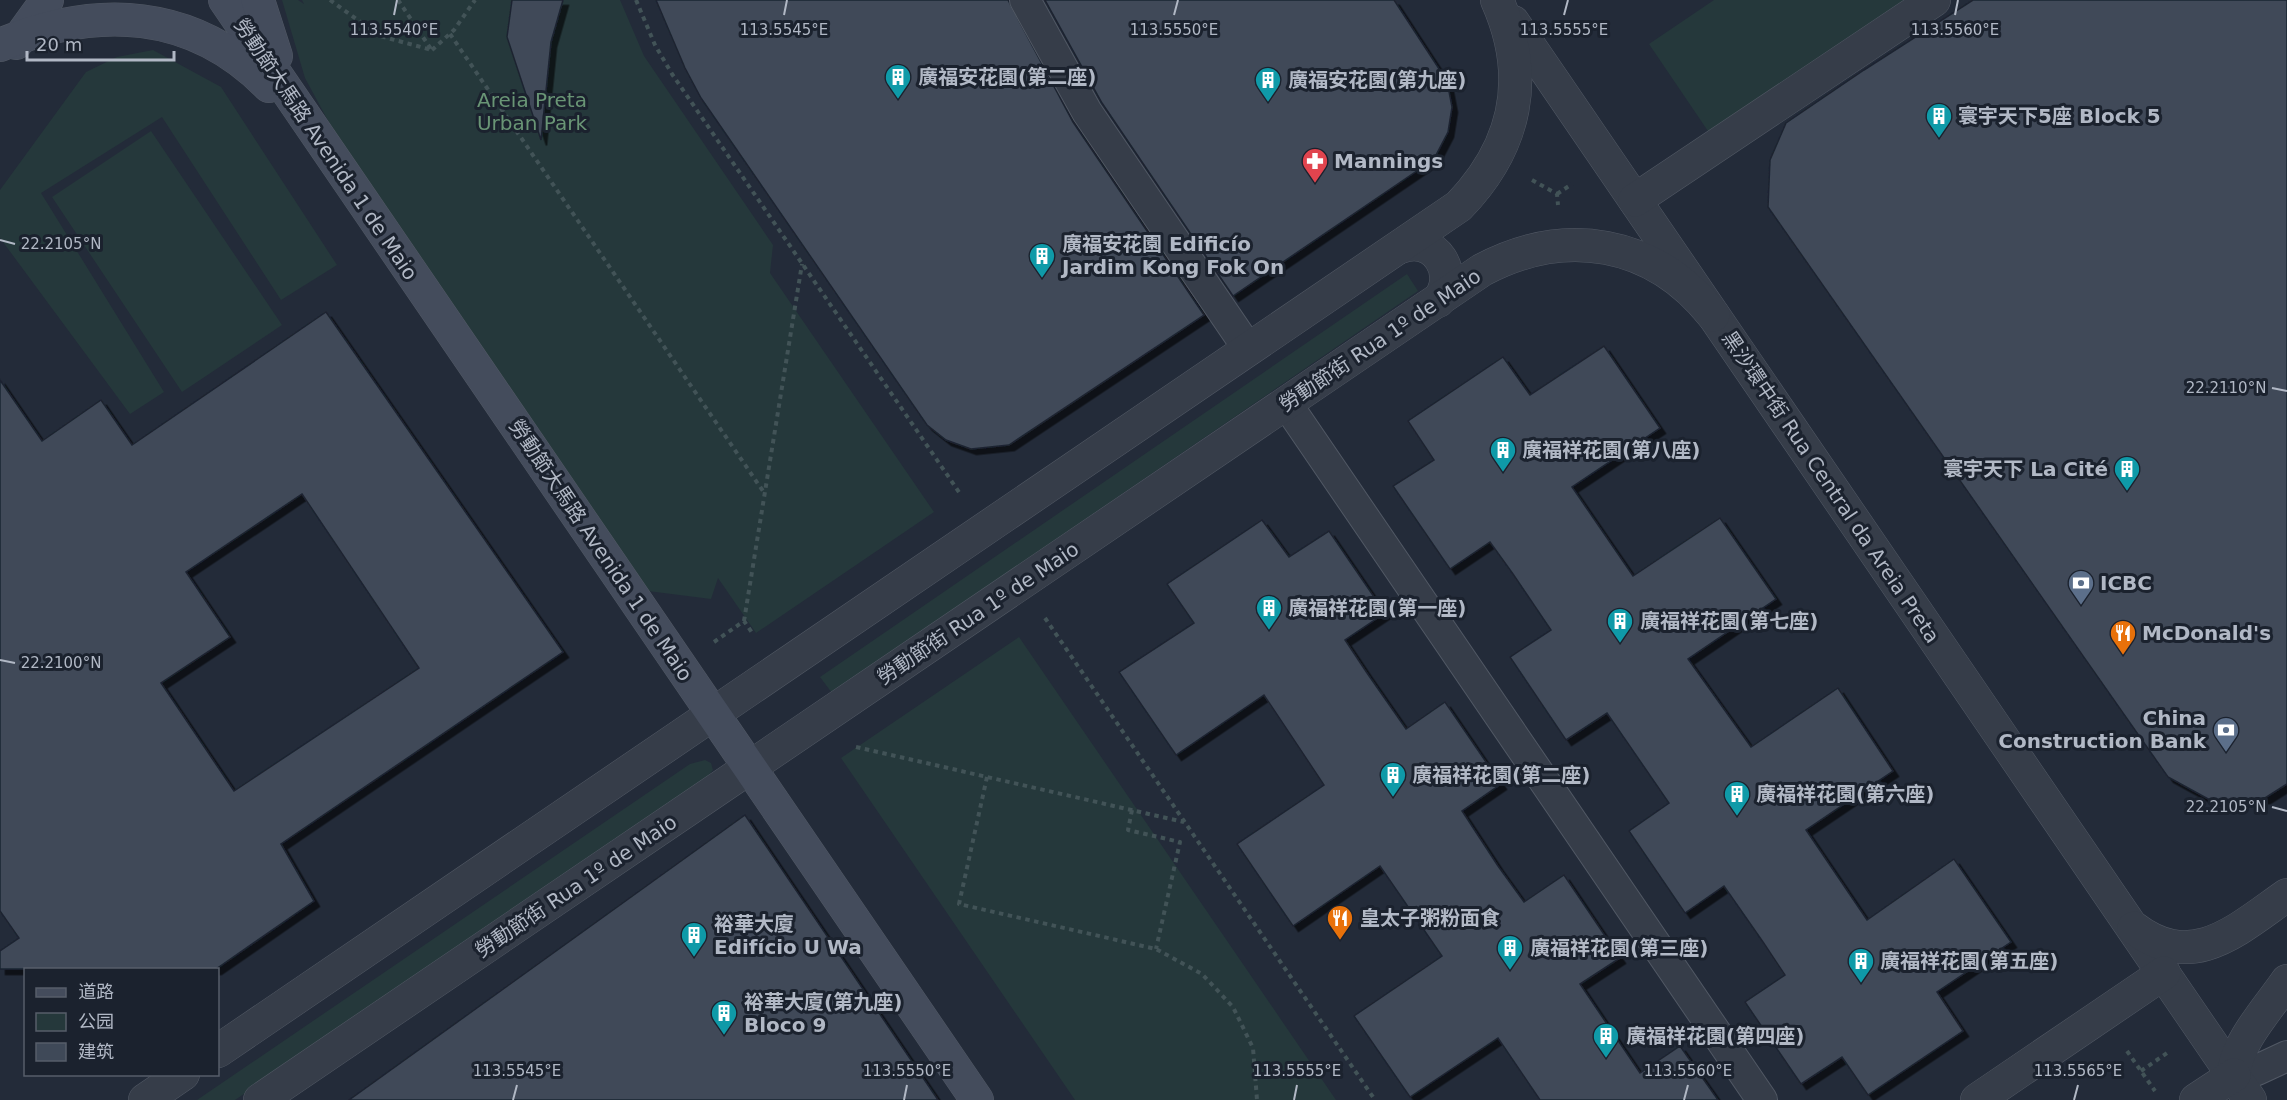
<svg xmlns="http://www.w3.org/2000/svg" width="2287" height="1100" font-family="'DejaVu Sans','Noto Sans SC',sans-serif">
<defs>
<filter id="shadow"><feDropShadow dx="5.5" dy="5.5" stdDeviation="0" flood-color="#0009"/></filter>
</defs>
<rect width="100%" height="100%" fill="#232b39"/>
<!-- green -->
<g fill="#25383b">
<polygon points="282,0 298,0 304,4 302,0 620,0 644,56 773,245 770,273 934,512 756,633 718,578 711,599 648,591 346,154 305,78"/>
<polygon points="1714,0 1910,0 1710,134 1649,44"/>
<polygon points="153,50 221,87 337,265 281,300 162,117 41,193 164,392 130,414 0,238 0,190 86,72 117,57"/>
<polygon points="151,131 282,325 182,392 52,197"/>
<polygon points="1407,274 1418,291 832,693 820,677"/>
<polygon points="1019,637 1336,1100 1337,1100 1075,1100 841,758"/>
<polygon points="705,760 711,763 713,770 703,782 235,1100 197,1100 690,764"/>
</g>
<!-- building -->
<g fill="#3f4958" stroke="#1d2430" stroke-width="1.5" fill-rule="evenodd" filter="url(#shadow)">
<polygon points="512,0 563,0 551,42 541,140 507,37"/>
<polygon points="656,0 1008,0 1073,122 1204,315 1009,445 971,449 946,440 927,425 701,98 685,68"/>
<polygon points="1045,0 1394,0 1447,81 1452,107 1448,132 1436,155 1427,164 1233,296 1102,103"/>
<polygon points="1973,0 2287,0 2287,784 2265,798 2210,800 2168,777 1768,207 1770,160 1786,123 1864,70"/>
<path d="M326,312L563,652L281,844L314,901L216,969H0V951L19,938L0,911V380L42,441L101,400L132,445ZM302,494L419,668L234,791L161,683L230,637L186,572Z"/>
<polygon points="1604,346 1660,428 1572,487 1633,576 1720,518 1776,599 1688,659 1751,747 1838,688 1893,771 1806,830 1867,920 1954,859 2011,942 1937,992 1963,1031 1868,1095 1842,1057 1801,1084 1745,1002 1785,975 1763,942 1724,886 1685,913 1629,831 1669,803 1607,713 1566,740 1510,657 1551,630 1513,574 1490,542 1450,569 1393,486 1434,460 1408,421 1503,357 1530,395"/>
<polygon points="1262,520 1289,557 1329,531 1385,613 1345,640 1367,673 1406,729 1445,702 1501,784 1462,811 1498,866 1524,902 1564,875 1620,958 1580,984 1640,1073 1680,1046 1718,1100 1540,1100 1498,1038 1410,1097 1354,1016 1442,956 1380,866 1293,926 1237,844 1324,785 1264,695 1176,755 1119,672 1194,623 1167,584"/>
<polygon points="745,815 938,1100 349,1100"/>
</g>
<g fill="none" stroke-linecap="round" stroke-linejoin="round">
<!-- lane casing -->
<g stroke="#515864" stroke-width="32">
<g id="lane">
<polyline points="1025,0 1087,112 1249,350"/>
<polyline points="1286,403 1762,1100"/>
<polyline points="2234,1075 2257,1070 2287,1056"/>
</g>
</g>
<!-- street casing -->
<g stroke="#515864" stroke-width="34">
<g id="street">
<polyline points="1513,22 2250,1100"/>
<polyline points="1635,200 1934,0"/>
<path d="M1400,247C1435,234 1460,273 1438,301"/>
<path d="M2134,928C2193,973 2238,929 2287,895"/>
<path d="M218,1051L1459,206C1517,146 1531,76 1497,0"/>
<path d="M2234,1075C2234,1045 2270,1006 2287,981"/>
<polyline points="145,1100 183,1074"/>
<path d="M260,1100L1482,270C1565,226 1653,240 1713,315"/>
<polyline points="1977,1100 2164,973"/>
<polyline points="2196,1100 2234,1075"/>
</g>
</g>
<!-- secondary casing -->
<g stroke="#515864" stroke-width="34">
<g id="secondary">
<polyline points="225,0 977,1100"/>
<polyline points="258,0 276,56"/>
<polyline points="16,43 47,0"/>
<path d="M0,45C97,4 193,9 269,86"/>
</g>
</g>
<!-- path -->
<g stroke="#425357" stroke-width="4" stroke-dasharray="4.5 4.5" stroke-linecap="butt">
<polyline points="330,0 380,36 432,50"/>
<polyline points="398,0 431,49"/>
<polyline points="636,0 655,45 672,74 961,495"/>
<polyline points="450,34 765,494"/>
<polyline points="432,50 454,30 475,0"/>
<polyline points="1532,180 1557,194 1558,205"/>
<polyline points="1557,194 1572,184"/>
<polyline points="1045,618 1375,1100"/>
<polyline points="744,621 802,264"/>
<polyline points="714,642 744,621 753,634"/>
<polyline points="856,747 1184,822"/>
<polyline points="987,777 959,904 1156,949 1202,974 1233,1007 1253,1048 1257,1100"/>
<polyline points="1132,810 1128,830 1180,842 1156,949"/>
<polyline points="2127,1051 2155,1091"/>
<polyline points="2141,1071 2167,1053"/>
</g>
<!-- lane -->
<use href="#lane" stroke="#363d49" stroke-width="30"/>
<!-- street -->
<use href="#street" stroke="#363d49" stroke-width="33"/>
<!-- secondary -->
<use href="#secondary" stroke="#444c5c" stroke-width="33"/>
</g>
<!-- ticks -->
<path fill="none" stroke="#b1b8c5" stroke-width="2" d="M394,15L397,0M784,15L787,0M1174,15L1178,0M1564,15L1568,0M1955,15L1958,0M0,240L15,244M2272,388L2287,391M0,660L15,663M2272,807L2287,811M513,1100L517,1085M904,1100L907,1085M1294,1100L1297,1085M1684,1100L1688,1085M2074,1100L2078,1085"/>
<!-- icons -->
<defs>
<g id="building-pin" transform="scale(1.35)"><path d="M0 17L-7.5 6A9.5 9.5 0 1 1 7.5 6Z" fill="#0f9aa8" stroke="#1b222e"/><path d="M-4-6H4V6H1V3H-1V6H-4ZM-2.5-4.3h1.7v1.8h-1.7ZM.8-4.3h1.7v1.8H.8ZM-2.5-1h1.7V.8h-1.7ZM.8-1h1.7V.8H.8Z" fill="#fff"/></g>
<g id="pharmacy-pin" transform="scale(1.35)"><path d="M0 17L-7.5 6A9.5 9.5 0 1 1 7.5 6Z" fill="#e0444e" stroke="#1b222e"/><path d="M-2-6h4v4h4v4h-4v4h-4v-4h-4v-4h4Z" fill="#fff"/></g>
<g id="bank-pin" transform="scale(1.35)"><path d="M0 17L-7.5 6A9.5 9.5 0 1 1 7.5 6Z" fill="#5c6f8a" stroke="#1b222e"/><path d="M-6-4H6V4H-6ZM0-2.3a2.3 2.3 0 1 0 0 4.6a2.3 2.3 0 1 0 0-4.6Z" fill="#fff"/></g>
<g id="restaurant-pin" transform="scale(1.35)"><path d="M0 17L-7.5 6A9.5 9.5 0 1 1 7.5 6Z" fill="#e8710a" stroke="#1b222e"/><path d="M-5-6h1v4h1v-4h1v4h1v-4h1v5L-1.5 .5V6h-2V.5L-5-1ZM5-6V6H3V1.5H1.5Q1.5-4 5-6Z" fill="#fff"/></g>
</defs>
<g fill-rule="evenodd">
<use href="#building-pin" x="898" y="77"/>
<use href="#building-pin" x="1268" y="80"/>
<use href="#building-pin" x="1939" y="116"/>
<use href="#pharmacy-pin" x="1315" y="161"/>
<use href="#building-pin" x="1042" y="256"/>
<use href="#building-pin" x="1503" y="450"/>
<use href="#building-pin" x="2127" y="469"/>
<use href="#bank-pin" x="2081" y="583"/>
<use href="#building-pin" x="1269" y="608"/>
<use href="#building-pin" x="1620" y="621"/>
<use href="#restaurant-pin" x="2123" y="633"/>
<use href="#bank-pin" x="2226" y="730"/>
<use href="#building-pin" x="1393" y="775"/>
<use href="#building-pin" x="1737" y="794"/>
<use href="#restaurant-pin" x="1340" y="918"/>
<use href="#building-pin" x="694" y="935"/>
<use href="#building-pin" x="1510" y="948"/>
<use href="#building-pin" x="1861" y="961"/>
<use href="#building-pin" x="724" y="1013"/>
<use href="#building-pin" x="1606" y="1036"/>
</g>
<g text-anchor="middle" stroke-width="6" stroke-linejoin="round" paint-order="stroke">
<!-- poi labels -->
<g font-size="20" font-weight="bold" fill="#b1b8c5" stroke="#1b222e" text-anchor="start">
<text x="918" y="84">廣福安花園(第二座)</text>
<text x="1288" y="87">廣福安花園(第九座)</text>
<text x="1958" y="123">寰宇天下5座 Block 5</text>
<text x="1334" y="168">Mannings</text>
<text x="1062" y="251">廣福安花園 Edificío<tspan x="1062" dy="23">Jardim Kong Fok On</tspan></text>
<text x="1522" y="457">廣福祥花園(第八座)</text>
<text x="2108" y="476" text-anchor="end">寰宇天下 La Cité</text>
<text x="2100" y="590">ICBC</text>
<text x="1288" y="615">廣福祥花園(第一座)</text>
<text x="1640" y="628">廣福祥花園(第七座)</text>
<text x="2142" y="640">McDonald's</text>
<text x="2206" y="725" text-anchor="end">China<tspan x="2206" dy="23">Construction Bank</tspan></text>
<text x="1412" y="782">廣福祥花園(第二座)</text>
<text x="1756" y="801">廣福祥花園(第六座)</text>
<text x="1360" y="925">皇太子粥粉面食</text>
<text x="714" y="931">裕華大廈<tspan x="714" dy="23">Edifício U Wa</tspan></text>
<text x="1530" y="955">廣福祥花園(第三座)</text>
<text x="1880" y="968">廣福祥花園(第五座)</text>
<text x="744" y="1009">裕華大廈(第九座)<tspan x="744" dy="23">Bloco 9</tspan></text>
<text x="1626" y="1043">廣福祥花園(第四座)</text>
</g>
<!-- park labels -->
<g font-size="20" fill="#699575" stroke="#1b222e">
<text x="532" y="107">Areia Preta<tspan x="532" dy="23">Urban Park</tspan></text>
</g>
<!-- street labels -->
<g font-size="20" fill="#b1b8c5" stroke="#1b222e">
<text transform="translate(326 149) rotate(56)" y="7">勞動節大馬路 Avenida 1 de Maio</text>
<text transform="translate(1380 340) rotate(-34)" y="7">勞動節街 Rua 1º de Maio</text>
<text transform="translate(1831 487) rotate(56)" y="7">黑沙環中街 Rua Central da Areia Preta</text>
<text transform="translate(601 550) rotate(56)" y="7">勞動節大馬路 Avenida 1 de Maio</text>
<text transform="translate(978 613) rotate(-34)" y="7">勞動節街 Rua 1º de Maio</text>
<text transform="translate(576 886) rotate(-34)" y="7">勞動節街 Rua 1º de Maio</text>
</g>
</g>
<g font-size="15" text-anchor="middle" fill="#b1b8c5" stroke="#1b222e" stroke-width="6" stroke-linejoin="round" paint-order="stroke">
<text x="394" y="35">113.5540°E</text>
<text x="784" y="35">113.5545°E</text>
<text x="1174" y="35">113.5550°E</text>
<text x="1564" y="35">113.5555°E</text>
<text x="1955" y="35">113.5560°E</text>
<text x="61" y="249">22.2105°N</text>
<text x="2226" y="393">22.2110°N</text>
<text x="61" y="668">22.2100°N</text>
<text x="2226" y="812">22.2105°N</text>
<text x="517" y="1076">113.5545°E</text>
<text x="907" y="1076">113.5550°E</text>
<text x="1297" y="1076">113.5555°E</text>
<text x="1688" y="1076">113.5560°E</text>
<text x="2078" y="1076">113.5565°E</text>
</g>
<!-- legend -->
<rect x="24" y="968" width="195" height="108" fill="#1b222e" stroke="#575e6a" stroke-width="1.5"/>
<rect x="36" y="988" width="30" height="9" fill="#444c5c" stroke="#575e6a" stroke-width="1.5"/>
<text x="78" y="998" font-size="18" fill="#b1b8c5">道路</text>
<rect x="36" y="1013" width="30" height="18" fill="#25383b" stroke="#575e6a" stroke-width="1.5"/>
<text x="78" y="1028" font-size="18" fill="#b1b8c5">公园</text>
<rect x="36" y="1043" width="30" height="18" fill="#3f4958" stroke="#575e6a" stroke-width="1.5"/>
<text x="78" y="1058" font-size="18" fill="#b1b8c5">建筑</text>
<!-- scale -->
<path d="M27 51v9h147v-9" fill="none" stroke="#b1b8c5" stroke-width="3"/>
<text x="36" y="51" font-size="18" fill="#b1b8c5" stroke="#1b222e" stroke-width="4.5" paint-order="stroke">20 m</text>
</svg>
